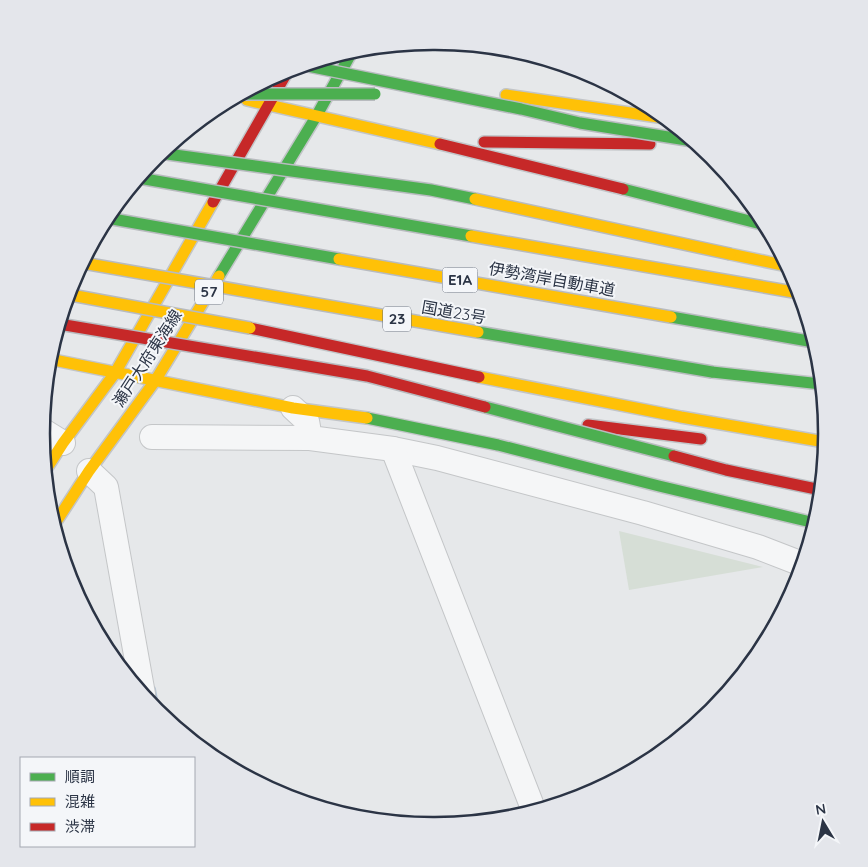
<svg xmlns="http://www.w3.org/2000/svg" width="868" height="867" font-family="Quicksand,'Noto Sans JP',sans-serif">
<rect width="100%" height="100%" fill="#e6e8ea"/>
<!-- green -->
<polygon fill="#d6ded6" points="619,531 763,567 629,590"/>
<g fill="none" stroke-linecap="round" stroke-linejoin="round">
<!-- stream -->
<polyline stroke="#b4c4d5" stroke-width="6" points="153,689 157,711"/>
<!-- street casing -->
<g stroke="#c4c6c8" stroke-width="26">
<g id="street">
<polyline points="293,408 307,421 310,438 393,449 437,458 643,513 758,547 802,564"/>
<polyline points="42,430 63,443"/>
<polyline points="152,437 310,438"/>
<polyline points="393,449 534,811"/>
<polyline points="89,471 106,487 143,694"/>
</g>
</g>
<!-- fast casing -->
<g stroke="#c2c5c8" stroke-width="14">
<g id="fast">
<polyline points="623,189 765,225"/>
<polyline points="219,276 317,115 353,50"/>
<polyline points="712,372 821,384"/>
<polyline points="367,418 498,445 659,486 815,523"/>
</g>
</g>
<!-- slow casing -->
<g stroke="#c2c5c8" stroke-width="14">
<g id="slow">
<polyline points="506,95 665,118"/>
<polyline points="247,100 440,144"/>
<polyline points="730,254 787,266"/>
<polyline points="49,359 293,408 367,418"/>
<polyline points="479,377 681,417 825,442"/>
<polyline points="45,471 63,443 115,373 213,202"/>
<polyline points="54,525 89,471 155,381 219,276"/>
</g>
</g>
<!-- jam casing -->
<g stroke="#c2c5c8" stroke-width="14">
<g id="jam">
<polyline points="484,142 650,144"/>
<polyline points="440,144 623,189"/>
<polyline points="213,202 289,69"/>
<polyline points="250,328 479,377"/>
<polyline points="588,425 701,439"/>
</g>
</g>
<!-- street -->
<use href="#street" stroke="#f5f6f7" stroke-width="24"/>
<!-- fast -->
<use href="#fast" stroke="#4caf50" stroke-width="11"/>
<!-- slow -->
<use href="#slow" stroke="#ffc107" stroke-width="11"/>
<!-- jam -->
<use href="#jam" stroke="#c62828" stroke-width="11"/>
<!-- fast-bridge casing -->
<g stroke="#b8bbbf" stroke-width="14" stroke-linecap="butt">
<g id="fast-bridge">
<polyline points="303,65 521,109 580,123 693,141"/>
<polyline points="241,94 375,94"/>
<polyline points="160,153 431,190 475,199"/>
<polyline points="139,178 471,236"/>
<polyline points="107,218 339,259"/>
<polyline points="671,317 814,342"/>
<polyline points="478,332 712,372"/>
<polyline points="485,407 674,456"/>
</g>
</g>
<!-- slow-bridge casing -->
<g stroke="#b8bbbf" stroke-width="14" stroke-linecap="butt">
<g id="slow-bridge">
<polyline points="475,199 730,254"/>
<polyline points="471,236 799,293"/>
<polyline points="339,259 671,317"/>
<polyline points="83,263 478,332"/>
<polyline points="71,295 250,328"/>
</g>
</g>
<!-- jam-bridge casing -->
<g stroke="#b8bbbf" stroke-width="14" stroke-linecap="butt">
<g id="jam-bridge">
<polyline points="59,324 367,376 485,407"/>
<polyline points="674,456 726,470 821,490"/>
</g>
</g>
<!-- fast-bridge -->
<use href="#fast-bridge" stroke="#4caf50" stroke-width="11"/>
<!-- slow-bridge -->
<use href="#slow-bridge" stroke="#ffc107" stroke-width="11"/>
<!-- jam-bridge -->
<use href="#jam-bridge" stroke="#c62828" stroke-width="11"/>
</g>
<g text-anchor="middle" stroke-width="4" stroke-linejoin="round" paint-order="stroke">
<!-- shield labels -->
<g fill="#f4f6f9" stroke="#676e7b" stroke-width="1">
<rect x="442.5" y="267.5" width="35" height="25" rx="4"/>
<rect x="195" y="279.5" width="28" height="25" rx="4"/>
<rect x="383" y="306.5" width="28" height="25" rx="4"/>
</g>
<g font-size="15" font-weight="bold" fill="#2b3445">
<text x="460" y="285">E1A</text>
<text x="209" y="297">57</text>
<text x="397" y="324">23</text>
</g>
<!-- street labels -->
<g font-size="16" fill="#2b3445" stroke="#f4f6f9">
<text transform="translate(552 279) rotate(10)" y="6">伊勢湾岸自動車道</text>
<text transform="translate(454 312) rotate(10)" y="6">国道23号</text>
<text transform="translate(147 358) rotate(-57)" y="6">瀬戸大府東海線</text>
</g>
</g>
<!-- crop -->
<path d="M0 0H868V867H0ZM433 50H435A383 383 0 0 1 818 433V434A383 383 0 0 1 435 817H433A383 383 0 0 1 50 434V433A383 383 0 0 1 433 50Z" fill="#e4e6eb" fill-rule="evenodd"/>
<path fill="none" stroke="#2b3445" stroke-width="2.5" d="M433 50H435A383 383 0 0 1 818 433V434A383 383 0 0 1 435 817H433A383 383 0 0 1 50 434V433A383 383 0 0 1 433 50Z"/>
<!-- legend -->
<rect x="20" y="757" width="175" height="90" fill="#f4f6f9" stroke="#a4a8b1"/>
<rect x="30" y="773" width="25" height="8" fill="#4caf50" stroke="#a4a8b1"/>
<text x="65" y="782" font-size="15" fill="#2b3445">順調</text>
<rect x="30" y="798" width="25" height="8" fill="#ffc107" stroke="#a4a8b1"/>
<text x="65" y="807" font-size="15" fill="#2b3445">混雑</text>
<rect x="30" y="823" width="25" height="8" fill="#c62828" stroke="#a4a8b1"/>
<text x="65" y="832" font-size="15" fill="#2b3445">渋滞</text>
<!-- north arrow -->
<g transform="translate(823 822) rotate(350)" stroke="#f4f6f9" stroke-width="4" paint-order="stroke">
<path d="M0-4L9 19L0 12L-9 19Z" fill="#2b3445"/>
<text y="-8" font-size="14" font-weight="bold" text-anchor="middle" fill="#2b3445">N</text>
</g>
</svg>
